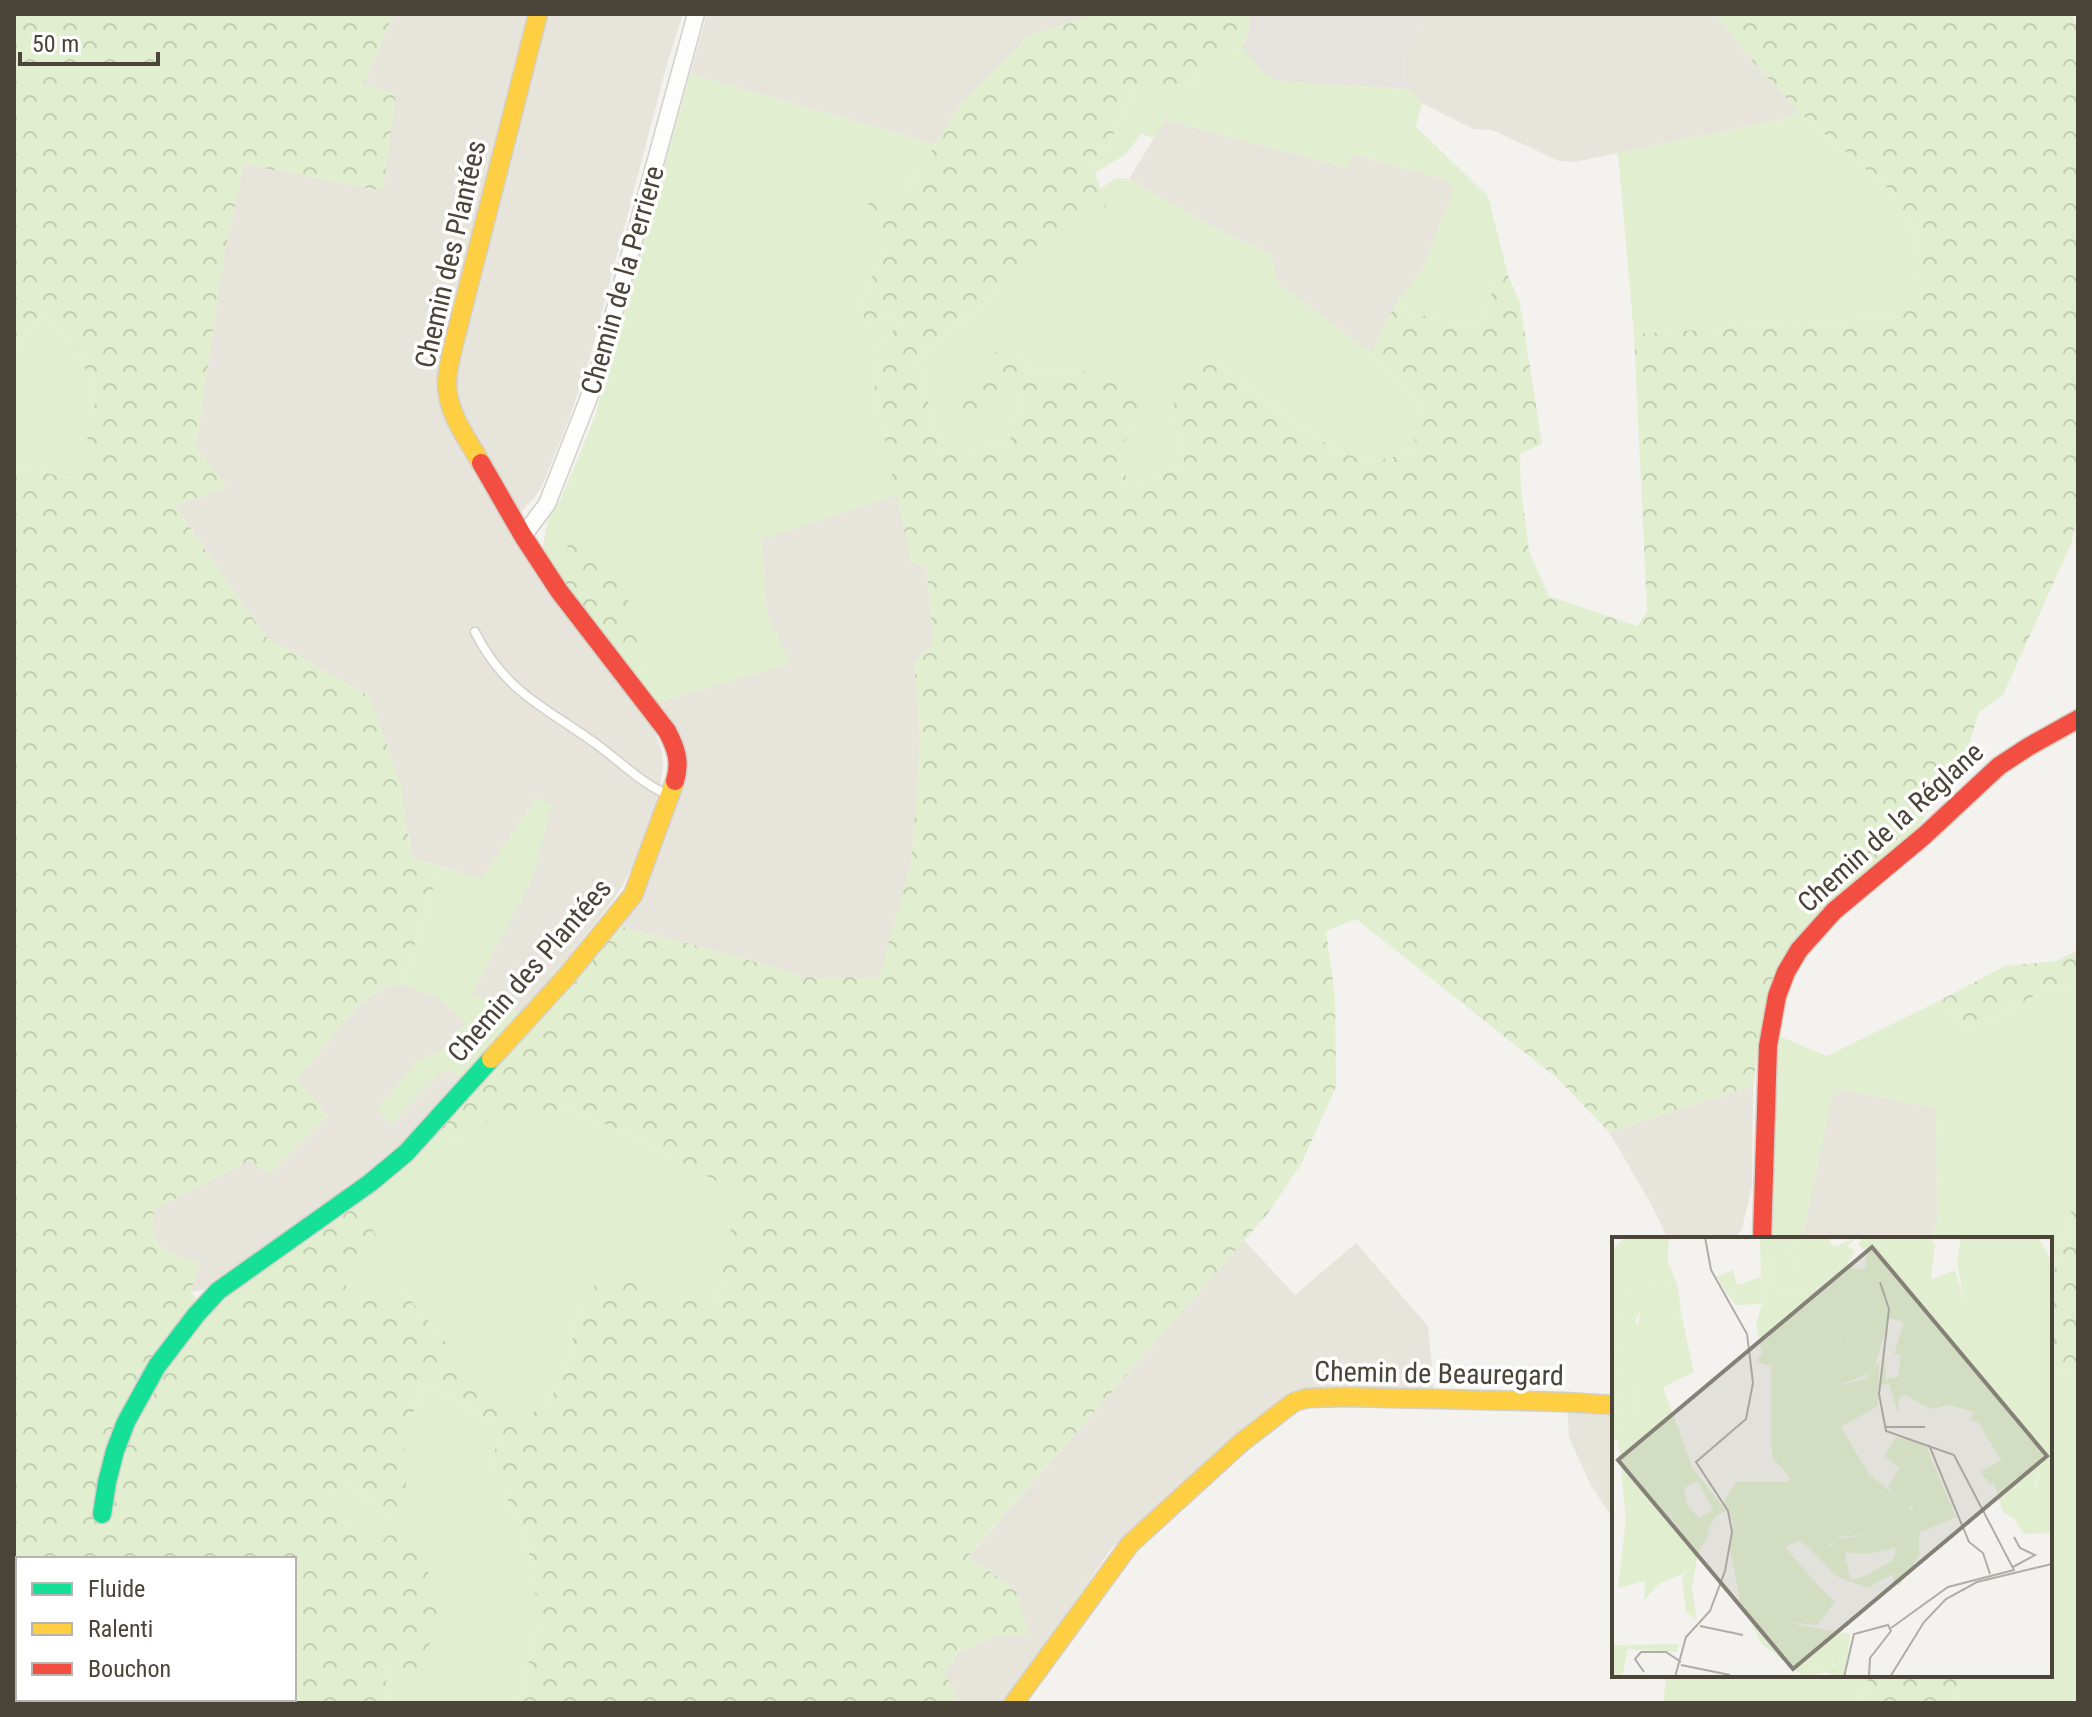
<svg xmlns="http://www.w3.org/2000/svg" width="2092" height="1717" font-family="'Roboto Condensed',sans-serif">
<defs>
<pattern id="forest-crowns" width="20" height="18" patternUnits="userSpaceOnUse" patternTransform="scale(2)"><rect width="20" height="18" fill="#e1eecf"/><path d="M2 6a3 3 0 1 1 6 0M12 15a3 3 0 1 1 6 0" fill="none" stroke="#c3cdb2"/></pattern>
</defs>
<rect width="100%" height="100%" fill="#f4f2ee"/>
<!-- residential -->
<g fill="#e7e4dc">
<polygon points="394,14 683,14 667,64 590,358 569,419 541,488 534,498 507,526 655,733 662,751 663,768 658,795 640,849 624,883 611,903 523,1014 472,994 533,877 537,797 481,879 411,857 410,842 370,697 266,637 175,506 226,487 196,447 224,255 244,164 363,85"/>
<polygon points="707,14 1096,14 1086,19 961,103 935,144 690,74"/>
<polygon points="1423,14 1715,14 1753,62 1799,112 1784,119 1618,153 1574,162 1559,161 1492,130 1473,129 1422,103 1410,89 1402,74 1403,61"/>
<polygon points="1165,120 1348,168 1352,154 1447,180 1453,190 1424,266 1393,308 1372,353 1276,282 1271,254 1216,229 1129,179"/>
<polygon points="897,495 911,561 927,569 933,643 914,663 920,743 911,865 879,978 804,977 729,954 619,926 684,786 657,703 790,663 767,614 762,539"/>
<polygon points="402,984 438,998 467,1023 462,1079 380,1168 205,1289 191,1292 200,1263 171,1255 160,1247 151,1228 154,1210 249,1161 270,1174 328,1116 297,1079 358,1006 384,987"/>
<polygon points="1753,1086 1752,1186 1742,1229 1734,1239 1668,1239 1651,1204 1609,1132"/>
<polygon points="1833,1088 1936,1107 1937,1223 1928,1239 1802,1239"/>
<polygon points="1244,1240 1295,1295 1356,1243 1428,1326 1434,1391 1289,1392 1111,1549 1005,1703 952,1703 956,1693 944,1673 959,1652 997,1636 1016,1591 968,1557"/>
<polygon points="1567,1410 1614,1412 1614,1520 1590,1484 1569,1437"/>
</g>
<!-- industrial -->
<polygon fill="#e6e2de" points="1248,14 1423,14 1403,61 1402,74 1410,89 1279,81 1265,75 1243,48 1250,27"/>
<!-- grass -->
<g fill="#e1eecf">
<polygon points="1243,48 1265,74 1279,81 1410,89 1422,103 1416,127 1488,196 1508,275 1495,281 1486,313 1474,328 1393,308 1424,266 1453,190 1447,180 1353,154 1348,168 1166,120 1154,138 1141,134 1126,154 1095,173 1093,167 1117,128 1139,83 1192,85 1211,49"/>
<polygon points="690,74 935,144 906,191 886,250 859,303 865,321 887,316 900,322 880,347 874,391 897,495 762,539 767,614 791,663 657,703 632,670 644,665 558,573 542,550 549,516 560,501 594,419"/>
<polygon points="1799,112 1890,190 1917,235 1919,274 1904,317 1634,334 1618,153 1784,119"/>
<polygon points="1116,178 1129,179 1216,229 1271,254 1277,282 1372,353 1424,411 1421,450 1374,462 1338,452 1272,406 1215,362 1172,415 1184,462 1152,480 1128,482 1117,450 1138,423 1077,370 1034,374 1019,354 1016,384 1024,399 1012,423 1010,443 941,453 917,357 1105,206 1100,189"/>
<polygon points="45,314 81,357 95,402 80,480 14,466 14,349"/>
<polygon points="537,797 552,804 533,877 472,994 523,1014 462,1079 451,1070 441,1073 391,1124 377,1109 418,1059 437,1053 466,1023 438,998 402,984 440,867 481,878"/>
<polygon points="2054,985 2078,994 2078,1188 2050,1286 2050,1239 1928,1239 1937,1223 1936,1108 1834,1089 1802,1239 1768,1239 1779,1036 1827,1056 1939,1001 1969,1028 1994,1018"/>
<polygon points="569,1110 628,1133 739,1193 716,1304 580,1308 563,1379 543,1408 512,1422 402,1290 347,1291 341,1263 379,1241 356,1206 438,1129 454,1144 501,1112"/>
<polygon points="2078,1368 2078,1694 2073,1703 1953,1703 1959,1675 2050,1675 2050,1373"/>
<polygon points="421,1382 501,1426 489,1474 524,1524 540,1621 518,1703 384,1703 388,1665 372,1551 357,1538 324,1490 349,1486 389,1514"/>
<polygon points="1667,1675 1869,1675 1862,1701 1859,1703 1663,1703"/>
</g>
<!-- forest -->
<g fill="url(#forest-crowns)">
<path d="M14,14H394L363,84L396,94L383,191L244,164L224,255L196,447L227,487L175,506L266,637L370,697L401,785L411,857L440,867L402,984L384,987L358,1006L297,1079L328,1116L270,1174L249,1161L154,1210C147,1249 168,1254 200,1263L191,1292L206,1311L356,1206L380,1241L342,1263L347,1290H402L512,1421L543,1408L563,1379L580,1308L602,1275L716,1304L738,1193L628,1133L569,1110L501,1113L454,1144L438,1129L619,926L729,954L804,977H879L911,864L920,743L914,663L933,643L927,569L911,562L874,391L880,347L900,322L887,316L865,321L859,303L886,250L861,227L870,200L906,191L961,103L1027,36L1096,14H1248L1250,27L1243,48L1211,50L1192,85L1139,83L1117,128L1093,167L1106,206L917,357L941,453L1010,443L1012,423L1024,399L1016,384L971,423L955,399L1006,341L1019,354L1034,374L1077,370L1135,380L1138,423L1117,451L1128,482L1152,480L1184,462L1172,415L1178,378L1194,356L1215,362L1272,406L1338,452L1374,462L1420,450L1411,433L1424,411L1372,353L1393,308L1474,328L1486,313L1495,280L1508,275L1520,303L1542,444L1520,454L1521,489L1529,551L1549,596L1637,626L1647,612L1634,334L1903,317L1919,274L1917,235L1890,190L1799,112L1753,62L1715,14H2071L2078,28V515L2071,544L2003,695L1979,712L1969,744L1916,831L1819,916L1757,1054L1753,1086L1609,1132L1558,1079L1356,919L1326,931L1335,995L1336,1087L1301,1164L1269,1212L968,1556L1016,1591L1029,1635L997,1636L959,1652L944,1673L956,1693L952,1703H518L540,1621L524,1524L489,1473L501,1426L421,1382L401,1463L412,1510L389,1514L349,1486L325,1490L357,1538L372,1550L399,1526L412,1530C424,1558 444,1603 434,1633C429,1648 419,1663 412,1678L388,1666L384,1703H191L187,1699H294V1559H18V1699H53L50,1703H14V466L79,480L95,402L81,357L45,314L14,349Z"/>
<polygon points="569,542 619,564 644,665 632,670 558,573"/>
<polygon points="2078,950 2078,994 2054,985 1994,1018 1969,1028 1939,1001 2005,966 2056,961"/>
<polygon points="2078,1188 2078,1368 2050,1373 2050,1286"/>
<polygon points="1869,1675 1959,1675 1953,1703 1859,1703 1862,1701"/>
</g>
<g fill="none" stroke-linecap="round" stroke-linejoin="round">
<!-- lane casing -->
<g stroke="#d2d0cb" stroke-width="11">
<path id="lane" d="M475,632C505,691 541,705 592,741C618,759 639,782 668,795"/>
</g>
<!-- street casing -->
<g stroke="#d2d0cb" stroke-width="19">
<polyline id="street" points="523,536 547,504 595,382 696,14"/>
</g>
<!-- fast casing -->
<g stroke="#d3cfc5" stroke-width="21">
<polyline id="fast" points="102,1514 107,1482 115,1451 126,1422 157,1366 196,1315 218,1291 370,1183 406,1153 491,1059"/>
</g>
<!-- slow casing -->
<g stroke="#d3cfc5" stroke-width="21">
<g id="slow">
<path d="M481,463C467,438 447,413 447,383C447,368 452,353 455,339L538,14"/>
<polyline points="491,1059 565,978 633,895 675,781"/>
<polyline points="1014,1703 1130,1544 1242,1442 1294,1402 1308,1398 1345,1397 1565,1402 1614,1405"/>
</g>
</g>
<!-- jam casing -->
<g stroke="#d3cfc5" stroke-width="21">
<g id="jam">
<path d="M481,463L523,536L559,591L667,731C676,748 681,762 675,781"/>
<polyline points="1762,1239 1768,1046 1777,996 1786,972 1799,950 1834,911 1925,835 1999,766 2028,747 2078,719"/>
</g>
</g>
<!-- lane -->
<use href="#lane" stroke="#fdfdfc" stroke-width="8"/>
<!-- street -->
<use href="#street" stroke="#fdfdfc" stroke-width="16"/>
<!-- fast -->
<use href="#fast" stroke="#16e098" stroke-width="18"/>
<!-- slow -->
<use href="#slow" stroke="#ffcf43" stroke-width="18"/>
<!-- jam -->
<use href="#jam" stroke="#f24e42" stroke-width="18"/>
</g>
<g text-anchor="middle" stroke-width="7" stroke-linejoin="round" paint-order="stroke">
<!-- street labels -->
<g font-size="28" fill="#4b4439" stroke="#fff">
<text transform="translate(450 254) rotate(-77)" y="10">Chemin des Plantées</text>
<text transform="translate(622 280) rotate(-74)" y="10">Chemin de la Perriere</text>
<text transform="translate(1890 827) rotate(-42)" y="10">Chemin de la Réglane</text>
<text transform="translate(529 970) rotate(-49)" y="10">Chemin des Plantées</text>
<text transform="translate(1439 1373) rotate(1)" y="10">Chemin de Beauregard</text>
</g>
</g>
<!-- overview -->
<g transform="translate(1612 1237)">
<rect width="440" height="440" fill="#f4f2ee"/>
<path d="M14,0H57L56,24L65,47L48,51L34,46L20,51L5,75L0,101V7L3,10ZM148,0H183L179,16L187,33L208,44L232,68L244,71L234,74L243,94L229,97L216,87L204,77L195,57L161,54L163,33L153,19L158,39L150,67L123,68L104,40L121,33L125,48L149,40ZM28,70L70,80L82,135L51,150L80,230L114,274L106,277L85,308L74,309L52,264L58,260L28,178L25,148L19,200L45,248L77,334L47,347L32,363L33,344L6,351L14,282L6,202L13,181L3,114L25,110ZM86,244L101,273L87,281L75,268L72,251ZM261,97L269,109L261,135L224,149L215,133L232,125L228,98L255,103ZM273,122L274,142L286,140L293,158L287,161L286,177L277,146L268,149ZM284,200L313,207L344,280L307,296L300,269L293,271L276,250L287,231L272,219ZM439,221L440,257L423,254L428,229ZM275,259L287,269L281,311L255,317L220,314L221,303L251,298L244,283L249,275L267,283L275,280L267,268ZM285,310L288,325L283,336L255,351L224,339L223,329L234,323L239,343L255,338L281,323ZM203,345L223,365L205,388L178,385L172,374ZM67,407L65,415L16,412L10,439L0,437V408ZM217,420L221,429L235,431L230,440L213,435L192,440Z" fill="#e1eecf" fill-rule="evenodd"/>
<path d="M183,0H215L222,10L246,0L235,9L243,14L233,31L253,32L255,16L246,7L251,0L318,2L323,7L319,43L343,33L352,63L345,26L349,0H426L440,25V224L428,229L422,251L440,257L438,296L411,297L403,282L391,275L382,246L377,248L369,234L389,223L366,185L358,183L362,175L338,168L319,172L293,158L286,140L289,118L282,117L292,85L277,81L269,109L263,107L262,98L255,103L228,98L232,125L216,134L224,149L253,142L267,126L266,169L229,190L256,236L307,279V319L287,349L281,343L282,330L288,324L280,306L287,269L275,260L268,268L272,275L274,266L278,268V280L259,288L249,275L244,283L254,297L227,300L217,308L233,315L234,323L223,329L224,339L193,307L186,304L173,310L203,345L172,374L174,381L186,388L238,397L235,431L225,432L217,420L192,440L149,406L128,364L118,313L121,285L112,265L124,245H176L179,241L162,223L159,210V129L144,125L150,116L144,88L158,39L153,19L163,33L161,54L196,57L204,77L216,87L229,96L243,94L231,77L243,71L225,73L216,65L214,50L187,33L179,16ZM34,46L48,51L65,47L70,80L28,71L23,86L39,89V97L24,104L25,111L3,114L13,182L6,202L0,204L1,83L20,51ZM20,148H25L28,178L50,232L58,260L52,265L64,292L74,309L81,310L91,294L98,295L86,316L80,351L85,384L74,374L70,341L77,333L48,281L45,248L19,200Z" fill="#e1eecf"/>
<path fill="none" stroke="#b0aca6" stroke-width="2" d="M268,45L277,72L267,157L274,194L342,218L402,333L336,350L279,391M273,190H313M317,208L357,305L371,316L378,337M401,330L423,318L408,311L402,300M88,389L131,398M69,428L118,438M32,435L23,422L29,415H54L69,425M63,440L74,400L98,374L113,334L120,295L116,274L84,225L134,182L141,146L135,97L99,33L93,0M232,440L242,397L276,388L279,394L258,421L257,440M278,440L312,385L334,362L365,345L440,327"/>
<path fill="#868178" fill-opacity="0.15" stroke="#868178" stroke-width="4" d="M260,10L435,219L181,432L6,223Z"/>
<rect width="440" height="440" fill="none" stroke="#4b4439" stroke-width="4"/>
</g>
<!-- border -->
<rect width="2092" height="1717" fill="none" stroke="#4b4439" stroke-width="32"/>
<!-- legend -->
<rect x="16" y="1557" width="280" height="144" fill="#ffffff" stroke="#b7b4b0" stroke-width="2"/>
<rect x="32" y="1583" width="40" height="12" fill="#16e098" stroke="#b7b4b0" stroke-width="2"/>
<text x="88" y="1597" font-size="24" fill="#4b4439">Fluide</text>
<rect x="32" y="1623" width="40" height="12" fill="#ffcf43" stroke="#b7b4b0" stroke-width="2"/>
<text x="88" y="1637" font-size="24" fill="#4b4439">Ralenti</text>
<rect x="32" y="1663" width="40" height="12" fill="#f24e42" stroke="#b7b4b0" stroke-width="2"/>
<text x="88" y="1677" font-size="24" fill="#4b4439">Bouchon</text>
<!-- scale -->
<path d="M20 52v12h138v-12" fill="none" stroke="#4b4439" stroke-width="4"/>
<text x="32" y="52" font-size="24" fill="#4b4439" stroke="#ffffff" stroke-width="6" paint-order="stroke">50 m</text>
</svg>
